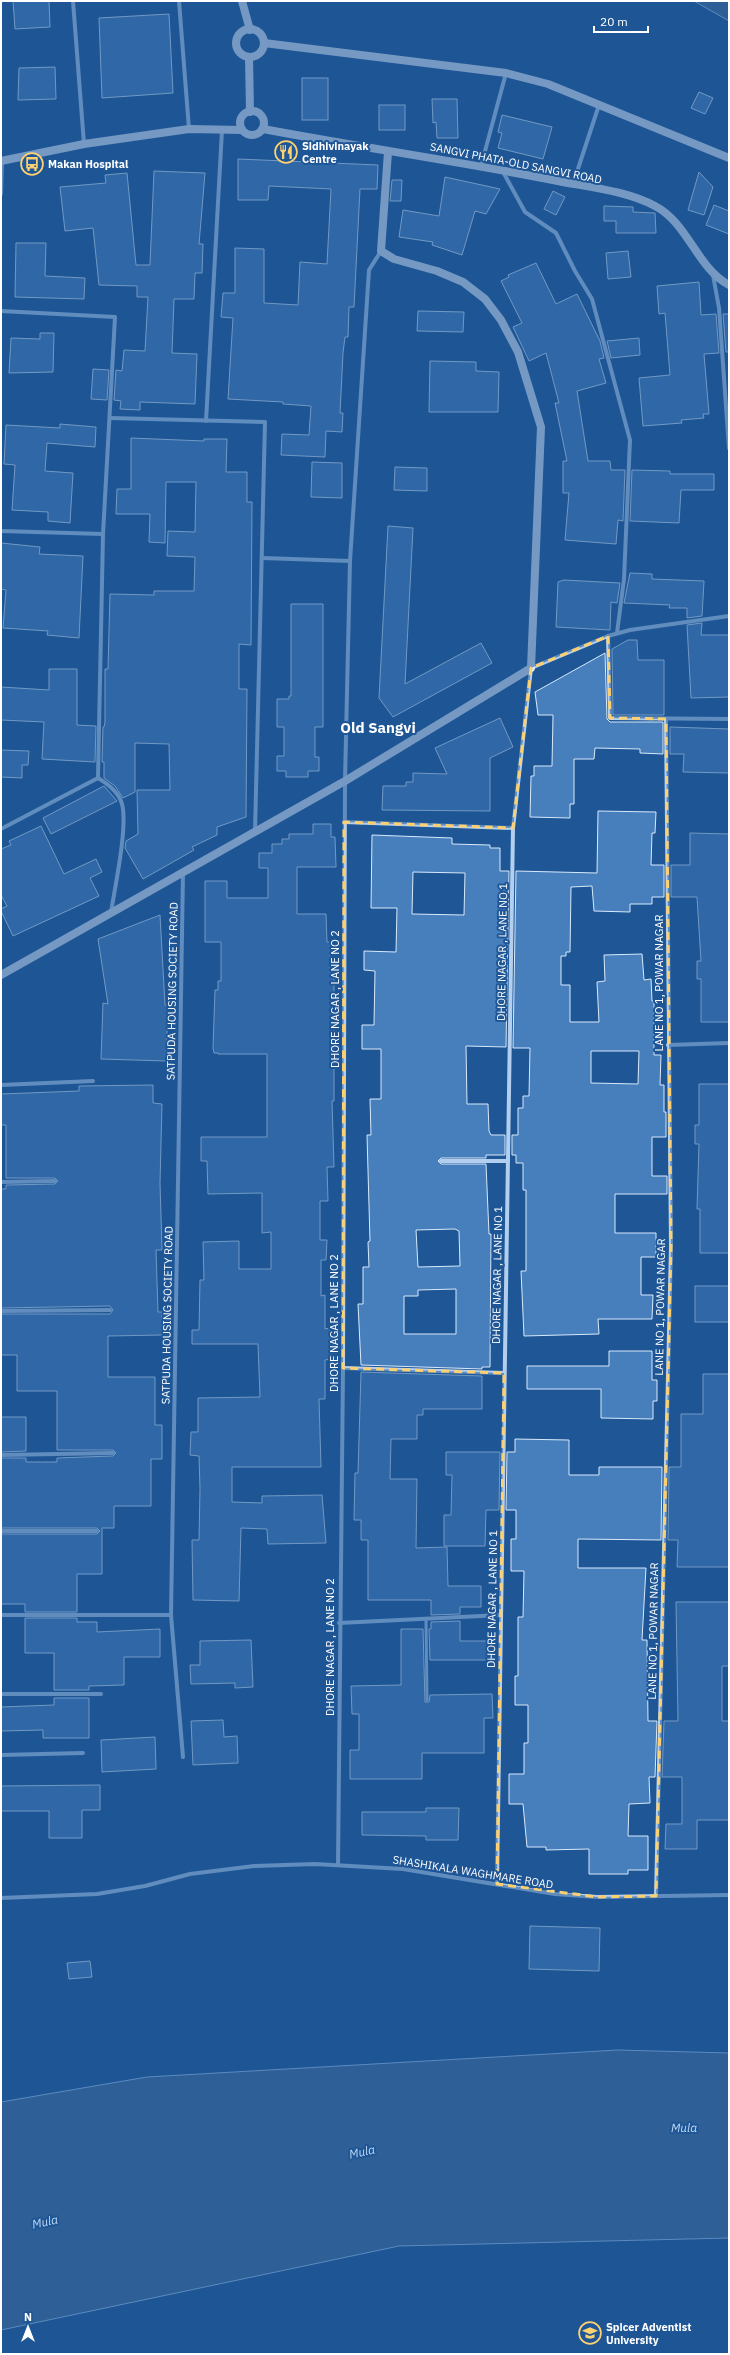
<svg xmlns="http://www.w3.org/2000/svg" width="730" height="2355" font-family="'IBM Plex Sans',sans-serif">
<rect width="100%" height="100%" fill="#1e5696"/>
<!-- water -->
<g fill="#446b98" stroke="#a6caf0">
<polygon points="694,1 729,1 729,21"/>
<polygon points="618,2050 729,2053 729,2238 399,2246 1,2330 1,2102 147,2077"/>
</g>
<!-- building -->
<g fill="#477fbc" stroke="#d8e9fb" fill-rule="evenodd">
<polygon points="13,1 49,1 50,27 15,29"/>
<polygon points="169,14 173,93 102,98 99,18"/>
<polygon points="55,67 56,99 18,100 19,68"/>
<rect x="302" y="78" width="26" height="42"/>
<polygon points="699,92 713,98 705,114 691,108"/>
<polygon points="432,99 457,99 458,138 437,138 436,122 433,123"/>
<rect x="379" y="105" width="26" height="25"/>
<polygon points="502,115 552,127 543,159 498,148 502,133 498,132"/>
<polygon points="238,159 378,165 377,189 360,189 354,307 349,307 348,337 345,337 343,353 340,413 343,413 342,432 326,431 325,457 281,455 282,434 309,435 311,406 283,404 283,402 228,399 233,318 221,317 223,293 235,293 235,248 264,249 264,303 298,305 300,262 327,264 331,189 269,186 268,200 238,200"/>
<polygon points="154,171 205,173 199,244 203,244 202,273 195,273 194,299 174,299 172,353 197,354 195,404 140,402 140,410 120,409 121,401 114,400 116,370 122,371 124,350 145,351 148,297 137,297 137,286 99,285 93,228 65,231 60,187 106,183 105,175 127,173 136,265 150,265"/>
<polygon points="699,172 713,187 704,215 688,210"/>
<polygon points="445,177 500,189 486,214 475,211 462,255 432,245 433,242 399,237 403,210 439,216"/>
<polygon points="392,180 402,180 401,201 390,201"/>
<polygon points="553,191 565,197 556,215 544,209"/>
<polygon points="714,205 729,211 729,234 706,225"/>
<polygon points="604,206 633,207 633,212 655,213 656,233 616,233 616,221 604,221"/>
<polygon points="16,243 46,243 45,276 85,278 84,299 15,297"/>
<polygon points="628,251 631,277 608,279 606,253"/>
<polygon points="536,263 556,304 577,294 600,341 604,358 599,359 606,383 577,391 588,461 610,461 611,470 625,470 623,521 618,520 616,544 565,540 569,493 563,493 563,461 567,461 555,403 559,403 546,353 529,361 513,327 522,323 501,281 509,277 508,275"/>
<polygon points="699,282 701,315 716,314 719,353 704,354 709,414 703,414 704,418 681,420 682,423 643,426 639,378 670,375 665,313 659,314 657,286"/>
<polygon points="418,311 464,312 463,332 417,331"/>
<polygon points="723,314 729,314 729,352 726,352"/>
<polygon points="40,333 54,333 53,372 9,373 11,338 40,339"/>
<polygon points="639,338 640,355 611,358 607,341"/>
<polygon points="430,361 476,362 476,371 499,372 498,412 429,412"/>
<polygon points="93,369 109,370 107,400 91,399"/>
<polygon points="60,424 96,427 95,447 47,443 45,471 73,473 70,523 48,521 48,512 12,510 15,465 4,464 6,425 60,428"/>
<polygon points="131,438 204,441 204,439 227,439 226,472 247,472 247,502 252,502 251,645 239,644 239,689 247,689 246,817 217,827 217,835 192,847 194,850 143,879 125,848 126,841 138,834 137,790 170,790 169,744 135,743 135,792 123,798 115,786 104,778 104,762 102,762 103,727 104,727 105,722 105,669 108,669 110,594 154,595 154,591 194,591 195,557 167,556 168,531 195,532 196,482 166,482 165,543 149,542 150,514 116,514 117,489 131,489"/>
<polygon points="312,462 342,463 342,498 311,497"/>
<polygon points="395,467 427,468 427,491 394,490"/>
<polygon points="632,470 670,471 670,474 714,474 714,490 681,490 679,523 630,521"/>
<polygon points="388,526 413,528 405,684 481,643 492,663 393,717 379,698"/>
<polygon points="1,543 40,547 39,554 83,556 79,638 47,635 48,631 3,628 6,590 1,589"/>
<polygon points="630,573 652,574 652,579 704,581 702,616 687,618 687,608 669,608 670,605 624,603"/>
<polygon points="564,580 620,583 617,603 611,602 610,630 556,627 558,582"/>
<polygon points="291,604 323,604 323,727 315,727 315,757 319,757 319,771 308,771 308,777 286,777 286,771 277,771 277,756 284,756 284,727 277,727 277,699 289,699 289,696 291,696"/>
<polygon points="702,623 701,635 729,635 729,697 691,698 687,625"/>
<polygon points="628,640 637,640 638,660 664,660 664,715 613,715 612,649"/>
<polygon points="605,653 607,719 610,722 663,722 663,754 640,753 640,749 595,748 594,759 574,759 574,804 570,804 570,818 530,817 531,776 534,776 534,766 552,766 553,715 538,715 535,692"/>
<polygon points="49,669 77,669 77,725 96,726 95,762 42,759 44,722 1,720 1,687 49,690"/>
<polygon points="500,718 513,747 490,758 490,811 382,810 383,786 406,786 406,782 413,782 413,773 447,774 435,748"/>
<polygon points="670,727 729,729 729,773 683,772 684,754 670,754"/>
<polygon points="1,750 29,751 28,765 22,765 22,778 1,777"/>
<polygon points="104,786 117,801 51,834 43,818"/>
<path d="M598,811L656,812L655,833H652L651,865H664V897H652V904H630V912L594,911L592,886L571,887L570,952H566V956H561V985H570V1022H599L597,982L605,981L604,955L642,954L644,980L651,979L652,1001H654V1055H661L660,1085H664V1112H666V1137H652V1176H667V1194H615V1233H656V1257H641V1295H653L652,1319H598L599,1334L524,1336L521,1271H526V1190H523V1163H516V1155H512V1135H518V1108H523V1096H529L530,1048H513L516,871L597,873ZM591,1051H639L638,1084L591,1083Z"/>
<polygon points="313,824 331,824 331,837 335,837 336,867 297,867 297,914 326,914 327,942 330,942 330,976 334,976 334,1101 332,1101 334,1167 327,1167 328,1201 320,1201 320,1240 327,1240 326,1260 321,1260 321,1296 325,1295 325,1329 330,1328 331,1359 325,1360 325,1399 319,1399 321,1467 232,1467 232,1502 262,1503 262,1496 322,1495 326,1543 268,1544 267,1529 241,1528 239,1601 193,1600 192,1540 199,1540 200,1489 199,1456 190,1455 191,1432 198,1432 198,1398 260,1397 258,1344 192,1344 192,1330 199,1330 200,1280 204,1280 203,1242 239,1241 239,1269 271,1269 271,1232 262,1233 262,1193 208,1194 207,1161 201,1161 201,1137 267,1137 267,1054 218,1054 218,1053 214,1053 213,1048 215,990 218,990 218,981 221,981 221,942 205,942 205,881 227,881 227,898 268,898 268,868 259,868 259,853 272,853 272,844 282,844 282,839 289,839 289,834 313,834"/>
<polygon points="41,826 64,874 96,859 102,872 90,878 99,896 13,936 1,911 1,909 7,906 1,895 1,849 11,845 9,841"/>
<polygon points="690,833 729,834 729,1022 701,1022 701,979 697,979 697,961 701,961 697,897 671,897 671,865 690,865"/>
<path d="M372,835L452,838V844L490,845V848H500V871H509L506,1047L466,1046L467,1104H488L489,1131L491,1135H505V1155H486V1158H441L438,1161L441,1164H486L489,1234H491L490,1367H482V1369L361,1365L358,1304H363V1267H369L368,1242L370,1241L367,1135H371L370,1099H381V1049H362V1025H374L375,971L364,970V951L396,952L397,908H371ZM413,872L465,873L464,915L412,914ZM455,1229L459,1231L460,1266L418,1267L416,1230ZM456,1289V1334H404V1296H418V1290Z"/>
<polygon points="160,915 165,1005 168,1006 166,1061 101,1059 103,1003 108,1004 98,939"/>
<polygon points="699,1084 729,1084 729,1253 700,1253 700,1209 697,1209 699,1144 695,1144 695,1125 699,1125"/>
<polygon points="153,1085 153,1103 162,1104 160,1183 162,1250 156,1250 158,1312 162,1312 162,1335 108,1336 108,1377 155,1377 155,1425 162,1425 162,1459 151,1459 151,1506 114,1506 114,1528 102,1528 102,1574 77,1574 77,1612 25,1612 25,1604 1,1604 1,1534 97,1534 100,1531 97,1528 1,1528 1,1458 26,1458 26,1462 57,1462 57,1458 113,1456 116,1453 113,1450 57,1450 57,1391 17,1391 17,1355 1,1355 1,1314 110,1314 113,1310 110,1306 1,1308 1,1189 6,1189 6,1185 55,1184 58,1181 55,1178 6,1178 6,1125 1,1125 1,1094 79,1091 79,1086"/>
<rect x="695" y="1286" width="34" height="36"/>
<polygon points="609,1351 652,1351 652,1380 657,1380 657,1401 653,1401 653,1419 601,1418 601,1389 527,1389 527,1366 609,1366"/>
<polygon points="361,1372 482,1376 482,1409 423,1409 423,1415 417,1415 417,1439 391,1439 390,1479 417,1479 416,1548 447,1547 448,1586 481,1586 481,1607 460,1607 460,1614 431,1615 431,1600 368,1600 368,1540 361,1540 361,1520 354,1520 355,1473 358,1473"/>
<polygon points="703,1374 729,1374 729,1567 677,1567 678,1540 668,1540 669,1467 681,1467 681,1414 703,1414"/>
<polygon points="1,1417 26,1417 26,1451 1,1452"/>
<polygon points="515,1439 569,1440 569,1475 599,1475 599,1467 662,1467 661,1540 578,1539 578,1568 646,1568 642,1640 647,1640 648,1721 657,1721 655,1777 649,1777 650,1803 629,1804 628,1836 648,1836 648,1870 628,1870 628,1874 589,1874 589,1849 546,1850 546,1847 527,1847 523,1804 509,1804 509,1774 524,1774 524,1743 528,1743 528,1705 515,1705 515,1676 518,1676 518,1617 523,1617 524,1571 511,1571 511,1539 516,1539 516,1510 506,1510 507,1452 515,1452"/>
<polygon points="446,1452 500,1452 499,1510 486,1510 485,1546 444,1546 444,1515 451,1515 452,1475 446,1475"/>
<polygon points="676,1602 729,1602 729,1666 722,1666 722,1721 729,1721 729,1820 697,1820 697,1849 665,1849 666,1824 682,1824 682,1777 662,1777 664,1721 678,1721"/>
<polygon points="25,1618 77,1618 77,1622 97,1622 97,1632 160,1629 160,1657 124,1657 124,1685 89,1686 89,1690 54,1690 54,1653 25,1653"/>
<polygon points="460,1621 460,1641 488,1641 488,1660 430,1660 429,1629 431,1629 431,1622"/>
<polygon points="401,1629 423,1629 425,1702 429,1702 430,1695 492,1694 493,1718 484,1718 484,1753 422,1753 422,1779 350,1779 350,1750 359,1750 359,1714 352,1714 351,1686 401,1685"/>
<polygon points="251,1640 253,1687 235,1688 235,1683 191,1684 190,1665 200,1665 200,1641"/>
<polygon points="54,1698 89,1698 89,1738 43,1738 43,1730 1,1731 1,1707 54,1705"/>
<polygon points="223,1720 224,1737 237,1736 238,1763 193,1765 191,1721"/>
<polygon points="155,1737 156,1769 102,1772 101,1740"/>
<polygon points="100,1785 100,1810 82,1810 82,1838 49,1838 49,1811 1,1811 1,1786"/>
<polygon points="426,1808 459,1808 458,1840 426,1840 426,1836 362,1835 362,1812 426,1812"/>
<polygon points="530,1926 600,1928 599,1971 529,1969"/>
<polygon points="90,1961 92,1977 69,1979 67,1963"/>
</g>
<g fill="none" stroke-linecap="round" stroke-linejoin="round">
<!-- lane -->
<polyline stroke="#b2cfef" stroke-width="3" points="426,1619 427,1700"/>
<!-- street -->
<g stroke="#b2cfef" stroke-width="4">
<polyline points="73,1 84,144"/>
<polyline points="179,1 189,129"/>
<polyline points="481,166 506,73"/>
<polyline points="502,170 525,212 556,233 575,271 592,299 630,440 624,579 617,633"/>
<polyline points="573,184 599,105"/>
<polyline points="1,194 2,161"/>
<polyline points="713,275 719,308 729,448"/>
<polyline points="1,311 115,317 103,534 98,778"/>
<polyline points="110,418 265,422 255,832"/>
<polyline points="206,421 222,130"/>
<polyline points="1,531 103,534"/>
<polyline points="262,558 350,561"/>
<polyline points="608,636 610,718 729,719"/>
<path d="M98,778C108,784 119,792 122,804C128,826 115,887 111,912"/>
<polyline points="344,822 513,828"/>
<polyline points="1,829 98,778"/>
<polyline points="668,1045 729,1043"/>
<polyline points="1,1085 93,1081"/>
<polyline points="441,1161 508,1161"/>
<polyline points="1,1182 55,1181"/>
<polyline points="1,1311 110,1310"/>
<polyline points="343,1368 504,1373"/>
<polyline points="1,1455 113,1453"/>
<polyline points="1,1531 97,1531"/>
<polyline points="1,1615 171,1615"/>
<polyline points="339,1623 501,1615"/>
<polyline points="1,1694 101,1694"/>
<polyline points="1,1755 83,1753"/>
<polyline points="183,1757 171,1615 183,872"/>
<polyline points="338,1865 343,1368 345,781 350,561 369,270 381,251"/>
<polyline points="497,1884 513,828 531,668 608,636 630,630 729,616"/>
<polyline points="656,1896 671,1246 666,719"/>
<polyline points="1,1898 97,1894 145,1886 190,1874 254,1866 315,1864 403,1869 555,1894 597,1897 729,1895"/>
</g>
<!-- secondary -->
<g stroke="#dfecfb" stroke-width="8">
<polyline points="242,1 250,30"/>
<circle cx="250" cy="43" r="14"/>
<polyline points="264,43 506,73 548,84 729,158"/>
<polyline points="249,57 250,112"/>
<circle cx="252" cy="123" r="12"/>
<path d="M263,129C359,147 456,161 553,180C586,187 625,190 655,206C688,223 697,268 729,285"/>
<polyline points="1,161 84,144 189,129 242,130"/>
<polyline points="1,975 345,781 531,668 541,427 518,352 501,320 485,299 463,282 437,271 394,259 381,251 388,152"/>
</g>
</g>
<!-- marked area -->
<path d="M0 0H730V2355H0ZM608,636L610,718L666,719L671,1246L656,1896L597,1897L497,1884L504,1373L343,1368L344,822L513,828L531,668Z" fill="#1e5696" fill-opacity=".55" fill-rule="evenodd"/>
<path fill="none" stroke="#fdd172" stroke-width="3" stroke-dasharray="8 5" stroke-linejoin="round" d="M608,636L610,718L666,719L671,1246L656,1896L597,1897L497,1884L504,1373L343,1368L344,822L513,828L531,668Z"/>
<!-- icons -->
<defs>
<g id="restaurant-ring" transform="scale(1.15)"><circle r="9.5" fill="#1e5696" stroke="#fdd172" stroke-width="1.5"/><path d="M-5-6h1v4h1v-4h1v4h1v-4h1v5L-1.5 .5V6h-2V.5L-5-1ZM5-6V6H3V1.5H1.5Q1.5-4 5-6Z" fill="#fdd172"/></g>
<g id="bus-ring" transform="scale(1.15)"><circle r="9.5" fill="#1e5696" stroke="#fdd172" stroke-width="1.5"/><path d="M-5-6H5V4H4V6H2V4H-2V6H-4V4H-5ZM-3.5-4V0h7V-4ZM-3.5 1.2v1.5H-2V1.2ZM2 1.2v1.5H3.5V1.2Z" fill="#fdd172"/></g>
<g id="university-ring" transform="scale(1.15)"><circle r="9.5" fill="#1e5696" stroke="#fdd172" stroke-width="1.5"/><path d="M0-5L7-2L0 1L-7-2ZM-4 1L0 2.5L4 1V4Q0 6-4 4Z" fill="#fdd172"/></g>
</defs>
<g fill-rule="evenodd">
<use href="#restaurant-ring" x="286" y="152"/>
<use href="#bus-ring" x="32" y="164"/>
<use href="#university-ring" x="590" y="2333"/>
</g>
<g text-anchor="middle" stroke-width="4" stroke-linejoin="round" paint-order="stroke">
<!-- poi labels -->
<g font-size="11" font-weight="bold" fill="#fff" stroke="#1e5696" text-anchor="start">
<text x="302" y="150">Sidhivinayak<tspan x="302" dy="13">Centre</tspan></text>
<text x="48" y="168">Makan Hospital</text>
<text x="606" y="2331">Spicer Adventist<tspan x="606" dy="13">University</tspan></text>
</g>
<!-- street labels -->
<g font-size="11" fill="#fff" stroke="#1e5696">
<text transform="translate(516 163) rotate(11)" y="4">SANGVI PHATA-OLD SANGVI ROAD</text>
<text transform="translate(502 952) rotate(-89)" y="4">DHORE NAGAR , LANE NO 1</text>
<text transform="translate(659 983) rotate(-90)" y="4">LANE NO 1, POWAR NAGAR</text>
<text transform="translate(172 991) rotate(-89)" y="4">SATPUDA HOUSING SOCIETY ROAD</text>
<text transform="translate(335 999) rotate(-90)" y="4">DHORE NAGAR , LANE NO 2</text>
<text transform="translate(497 1275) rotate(-89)" y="4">DHORE NAGAR , LANE NO 1</text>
<text transform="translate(660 1307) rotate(-89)" y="4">LANE NO 1, POWAR NAGAR</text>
<text transform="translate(167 1315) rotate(-89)" y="4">SATPUDA HOUSING SOCIETY ROAD</text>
<text transform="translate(334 1323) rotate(-90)" y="4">DHORE NAGAR , LANE NO 2</text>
<text transform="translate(492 1599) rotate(-89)" y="4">DHORE NAGAR , LANE NO 1</text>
<text transform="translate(653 1631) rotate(-89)" y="4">LANE NO 1, POWAR NAGAR</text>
<text transform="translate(330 1647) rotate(-90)" y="4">DHORE NAGAR , LANE NO 2</text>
<text transform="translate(473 1872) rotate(9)" y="4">SHASHIKALA WAGHMARE ROAD</text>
</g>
<!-- water labels -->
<g font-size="12" font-style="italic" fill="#bed9f6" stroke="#1e5696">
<text transform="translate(684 2128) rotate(-1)" y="4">Mula</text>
<text transform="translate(362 2152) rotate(-12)" y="4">Mula</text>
<text transform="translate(45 2222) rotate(-12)" y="4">Mula</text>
</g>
<!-- district labels -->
<g font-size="15" font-weight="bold" fill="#fff" stroke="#1e5696">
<text x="378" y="733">Old Sangvi</text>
</g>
</g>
<!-- border -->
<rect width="730" height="2355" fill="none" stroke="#ffffff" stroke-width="4"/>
<!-- north arrow -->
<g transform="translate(28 2327)" stroke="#1e5696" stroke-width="3" paint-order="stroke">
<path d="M0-3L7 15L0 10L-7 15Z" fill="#ffffff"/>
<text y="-6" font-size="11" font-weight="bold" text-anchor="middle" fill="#ffffff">N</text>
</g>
<!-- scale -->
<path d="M594 26v6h54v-6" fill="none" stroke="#ffffff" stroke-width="2"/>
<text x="600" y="26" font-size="12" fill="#ffffff" stroke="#1e5696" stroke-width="3" paint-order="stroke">20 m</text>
</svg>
